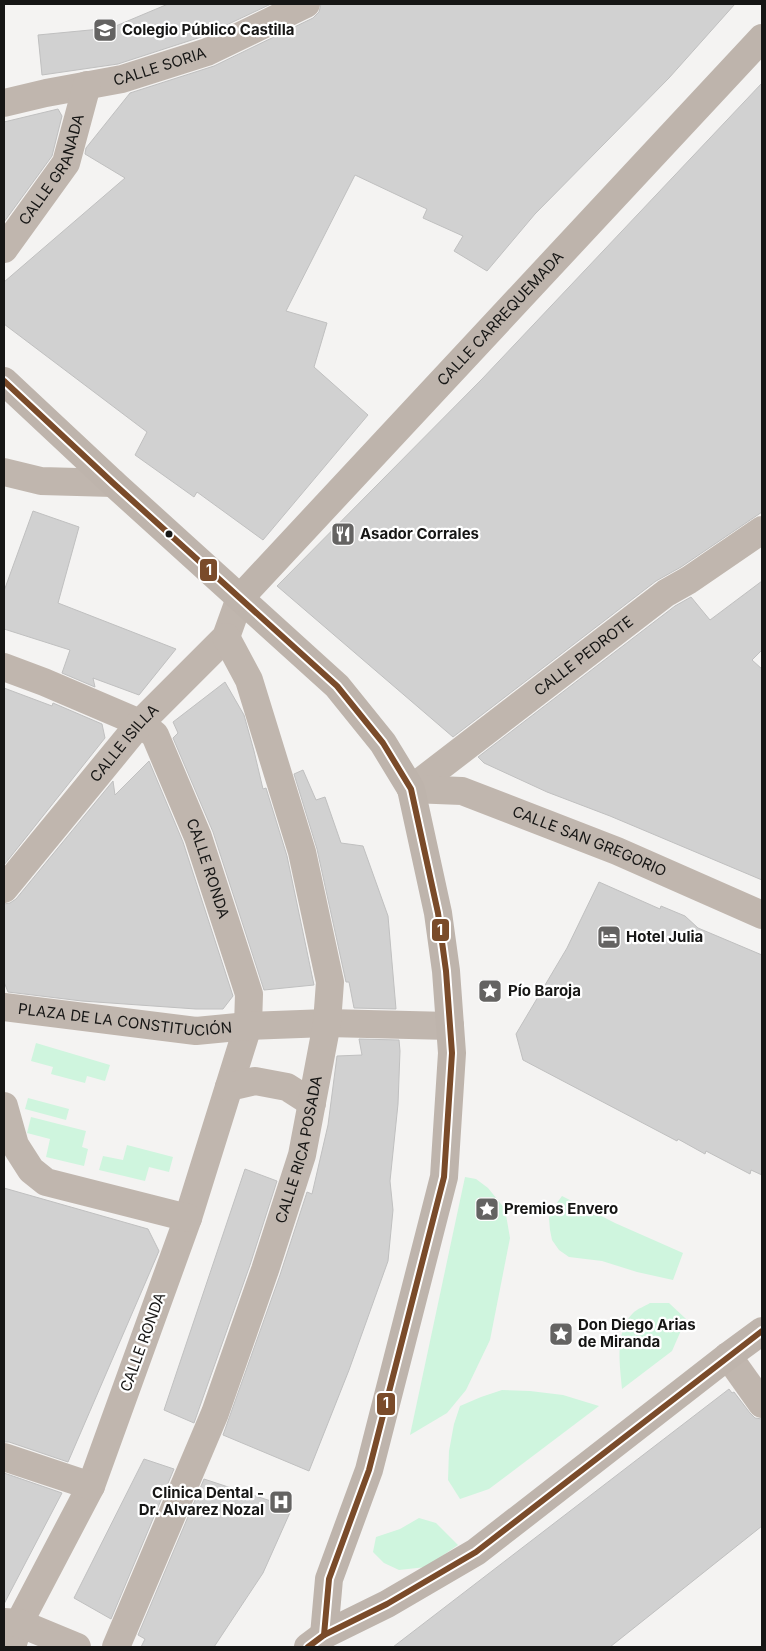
<svg xmlns="http://www.w3.org/2000/svg" width="766" height="1651" font-family="Inter,sans-serif">
<rect width="100%" height="100%" fill="#f4f3f2"/>
<!-- green -->
<g fill="#cff5de">
<polygon points="36,1043 110,1065 105,1081 87,1076 85,1083 51,1074 53,1067 31,1061"/>
<polygon points="28,1098 69,1109 66,1120 25,1109"/>
<polygon points="31,1117 86,1131 82,1147 88,1149 84,1166 46,1157 50,1139 27,1133"/>
<polygon points="127,1145 173,1157 169,1172 149,1167 145,1181 99,1170 103,1156 123,1160"/>
<polygon points="465,1177 476,1179 488,1188 505,1209 510,1238 490,1340 466,1390 447,1413 410,1435"/>
<polygon points="562,1196 615,1223 683,1253 673,1280 637,1272 602,1261 569,1257 559,1250 552,1240 550,1230 549,1218 553,1208"/>
<path d="M650,1303H669L686,1319L672,1351L622,1389C620,1364 614,1333 633,1313C637,1309 645,1306 650,1303Z"/>
<polygon points="502,1390 530,1391 563,1395 599,1406 489,1489 460,1499 448,1480 449,1451 454,1424 460,1406 481,1397"/>
<polygon points="419,1518 436,1523 458,1545 426,1567 399,1570 384,1563 373,1552 376,1537 400,1529"/>
</g>
<!-- building -->
<g fill="#d1d1d1" stroke="#c0c0c0">
<polygon points="168,4 271,4 201,37 118,64 42,75 38,35 111,28"/>
<polygon points="321,4 735,4 669,78 535,214 487,271 454,251 463,236 423,218 427,209 355,175 286,311 327,323 314,367 368,415 263,540 197,492 194,497 135,455 147,432 4,324 4,282 125,178 85,154 86,148 130,93 214,66 313,18 319,12"/>
<polygon points="762,83 762,512 681,567 656,581 453,737 277,586 482,379"/>
<polygon points="58,109 62,116 52,156 4,222 4,122"/>
<polygon points="33,511 79,527 58,603 176,649 139,695 93,678 95,687 62,673 70,650 4,629 4,591"/>
<polygon points="762,581 762,650 752,660 762,669 762,880 610,816 547,792 484,763 478,757 675,606 691,597 710,620"/>
<polygon points="225,682 244,715 254,751 263,789 266,788 287,856 314,985 264,990 213,832 173,738 178,733 173,722"/>
<polygon points="4,688 52,706 53,703 102,724 105,738 4,865"/>
<polygon points="149,761 183,842 233,996 223,1009 196,1009 82,1001 8,992 4,982 4,904 10,903 16,899 113,781 115,795"/>
<polygon points="303,770 316,800 325,797 341,843 363,846 388,916 396,1009 354,1008 349,982 346,982 317,849 294,774"/>
<polygon points="599,882 660,909 661,906 685,916 698,928 762,955 762,1175 751,1170 750,1174 706,1151 705,1154 678,1139 677,1141 523,1060 516,1034 567,948"/>
<polygon points="359,1039 399,1040 400,1051 398,1104 390,1181 393,1210 388,1261 349,1370 309,1471 223,1435 280,1275 307,1192 312,1194 328,1125 337,1056 362,1055"/>
<polygon points="245,1169 277,1181 250,1265 194,1423 164,1410"/>
<polygon points="4,1188 148,1229 159,1251 68,1462 9,1442 4,1442"/>
<polygon points="729,1389 732,1393 734,1392 750,1413 755,1418 762,1419 762,1526 610,1647 393,1647"/>
<polygon points="144,1459 174,1469 111,1619 74,1598"/>
<polygon points="4,1473 62,1493 4,1604"/>
<polygon points="204,1479 292,1508 263,1573 214,1647 141,1647 145,1639 138,1635"/>
</g>
<g fill="none" stroke-linecap="round" stroke-linejoin="round">
<!-- street -->
<g stroke="#c0b6ae" stroke-width="28">
<path id="s1" d="M4,103L46,93L122,79L207,52L306,4"/>
<path id="s2" d="M4,249L66,163L87,85"/>
<polyline points="4,472 41,481 113,483"/>
<path id="s3" d="M4,667L44,682L140,723L155,735L198,837L249,994L248,1026L188,1218L91,1486L19,1623L12,1647"/>
<path id="s4" d="M411,789L666,593L689,580L762,530"/>
<path id="s5" d="M411,789L462,791L617,851L762,915"/>
<path id="s6" d="M4,889L140,723L226,637L240,598"/>
<path id="s7" d="M4,1007L196,1031L248,1026L327,1023L450,1026"/>
<polyline points="229,1087 255,1081 287,1087 312,1103"/>
<polyline points="4,1106 15,1145 31,1170 46,1182 188,1218"/>
<polyline points="728,1356 762,1404"/>
<polyline points="4,1457 91,1486"/>
<polyline points="4,1622 19,1623 77,1647"/>
<path id="s8" d="M116,1647L215,1413L265,1270L302,1155L327,1023L330,982L302,852L249,680L226,637"/>
</g>
<!-- secondary -->
<g stroke="#beb4ac" stroke-width="28">
<polyline points="4,381 113,483 337,686 383,743 411,789 438,913 446,971 452,1053 444,1177 369,1470 329,1579 324,1635"/>
<path id="s9" d="M240,598L762,38"/>
<polyline points="308,1647 324,1635 387,1604 476,1552 728,1356 762,1331"/>
</g>
<!-- bus-1 casing -->
<g stroke="#fff" stroke-width="10">
<g id="bus-1">
<polyline points="4,381 113,483 337,686 383,743 411,789 438,913 446,971 452,1053 444,1177 369,1470 329,1579 324,1635"/>
<polyline points="308,1647 324,1635 387,1604 476,1552 762,1331"/>
</g>
</g>
<!-- bus-1 -->
<use href="#bus-1" stroke="#7a4b2a" stroke-width="6"/>
</g>
<!-- icons -->
<defs>
<g id="school-square" transform="scale(1.25)"><rect x="-9" y="-9" width="18" height="18" rx="4" fill="#646362" stroke="#fff"/><path d="M0-5L7-2L0 1L-7-2ZM-4 1L0 2.5L4 1V4Q0 6-4 4Z" fill="#fff"/></g>
<g id="restaurant-square" transform="scale(1.25)"><rect x="-9" y="-9" width="18" height="18" rx="4" fill="#646362" stroke="#fff"/><path d="M-5-6h1v4h1v-4h1v4h1v-4h1v5L-1.5 .5V6h-2V.5L-5-1ZM5-6V6H3V1.5H1.5Q1.5-4 5-6Z" fill="#fff"/></g>
<g id="hotel-square" transform="scale(1.25)"><rect x="-9" y="-9" width="18" height="18" rx="4" fill="#646362" stroke="#fff"/><path d="M-6-4.5h1.5V1H6V5H4.5V3h-9V5H-6ZM-4 0a1.8 1.8 0 1 1 3.6 0ZM.5 0V-2.5h3Q6-2.5 6 0Z" fill="#fff"/></g>
<g id="sight-square" transform="scale(1.25)"><rect x="-9" y="-9" width="18" height="18" rx="4" fill="#646362" stroke="#fff"/><path d="M0-6L1.8-2.2L6-1.7L2.9 1.2L3.7 5.4L0 3.3L-3.7 5.4L-2.9 1.2L-6-1.7L-1.8-2.2Z" fill="#fff"/></g>
<g id="hospital-square" transform="scale(1.25)"><rect x="-9" y="-9" width="18" height="18" rx="4" fill="#646362" stroke="#fff"/><path d="M-5-5h3v3.5h4V-5h3V5h-3V1.5h-4V5h-3Z" fill="#fff"/></g>
</defs>
<g fill-rule="evenodd">
<use href="#school-square" x="105" y="30"/>
<use href="#restaurant-square" x="343" y="534"/>
<use href="#hotel-square" x="609" y="937"/>
<use href="#sight-square" x="490" y="991"/>
<use href="#sight-square" x="487" y="1209"/>
<use href="#sight-square" x="561" y="1334"/>
<use href="#hospital-square" x="281" y="1502"/>
</g>
<!-- markers -->
<circle fill="#161615" stroke="#fff" stroke-width="2" cx="169" cy="534" r="4.5"/>
<g text-anchor="middle" stroke-width="4.5" stroke-linejoin="round" paint-order="stroke">
<!-- poi labels -->
<g font-size="15" font-weight="bold" fill="#161615" stroke="#fff" text-anchor="start">
<text x="122" y="35">Colegio Público Castilla</text>
<text x="360" y="539">Asador Corrales</text>
<text x="626" y="942">Hotel Julia</text>
<text x="508" y="996">Pío Baroja</text>
<text x="504" y="1214">Premios Envero</text>
<text x="578" y="1330">Don Diego Arias<tspan x="578" dy="17">de Miranda</tspan></text>
<text x="264" y="1498" text-anchor="end">Clinica Dental -<tspan x="264" dy="17">Dr. Alvarez Nozal</tspan></text>
</g>
<!-- street labels -->
<g font-size="15" fill="#161615" stroke="#fff">
<text dy="5" stroke="none"><textPath href="#s1" startOffset="160">CALLE SORIA</textPath></text>
<text dy="5" stroke="none"><textPath href="#s2" startOffset="94">CALLE GRANADA</textPath></text>
<text dy="5" stroke="none"><textPath href="#s9" startOffset="382">CALLE CARREQUEMADA</textPath></text>
<text dy="5" stroke="none"><textPath href="#s4" startOffset="218">CALLE PEDROTE</textPath></text>
<text dy="5" stroke="none"><textPath href="#s6" startOffset="189">CALLE ISILLA</textPath></text>
<text dy="5" stroke="none"><textPath href="#s5" startOffset="188">CALLE SAN GREGORIO</textPath></text>
<text dy="5" stroke="none"><textPath href="#s3" startOffset="310">CALLE RONDA</textPath></text>
<text dy="5" stroke="none"><textPath href="#s7" startOffset="122">PLAZA DE LA CONSTITUCIÓN</textPath></text>
<text dy="5" stroke="none"><textPath href="#s8" startOffset="531">CALLE RICA POSADA</textPath></text>
<text transform="translate(143 1342) rotate(-70)" y="5">CALLE RONDA</text>
</g>
</g>
<g stroke="#fff" stroke-width="2">
<rect x="199" y="558" width="19" height="24" rx="5" fill="#7a4b2a"/>
<rect x="431" y="918" width="19" height="24" rx="5" fill="#7a4b2a"/>
<rect x="376" y="1392" width="20" height="24" rx="5" fill="#7a4b2a"/>
</g>
<g font-size="14" text-anchor="middle" font-weight="bold" fill="#fff">
<text x="209" y="575">1</text>
<text x="440" y="935">1</text>
<text x="386" y="1408">1</text>
</g>
<!-- border -->
<rect width="766" height="1651" fill="none" stroke="#161615" stroke-width="10"/>
</svg>
